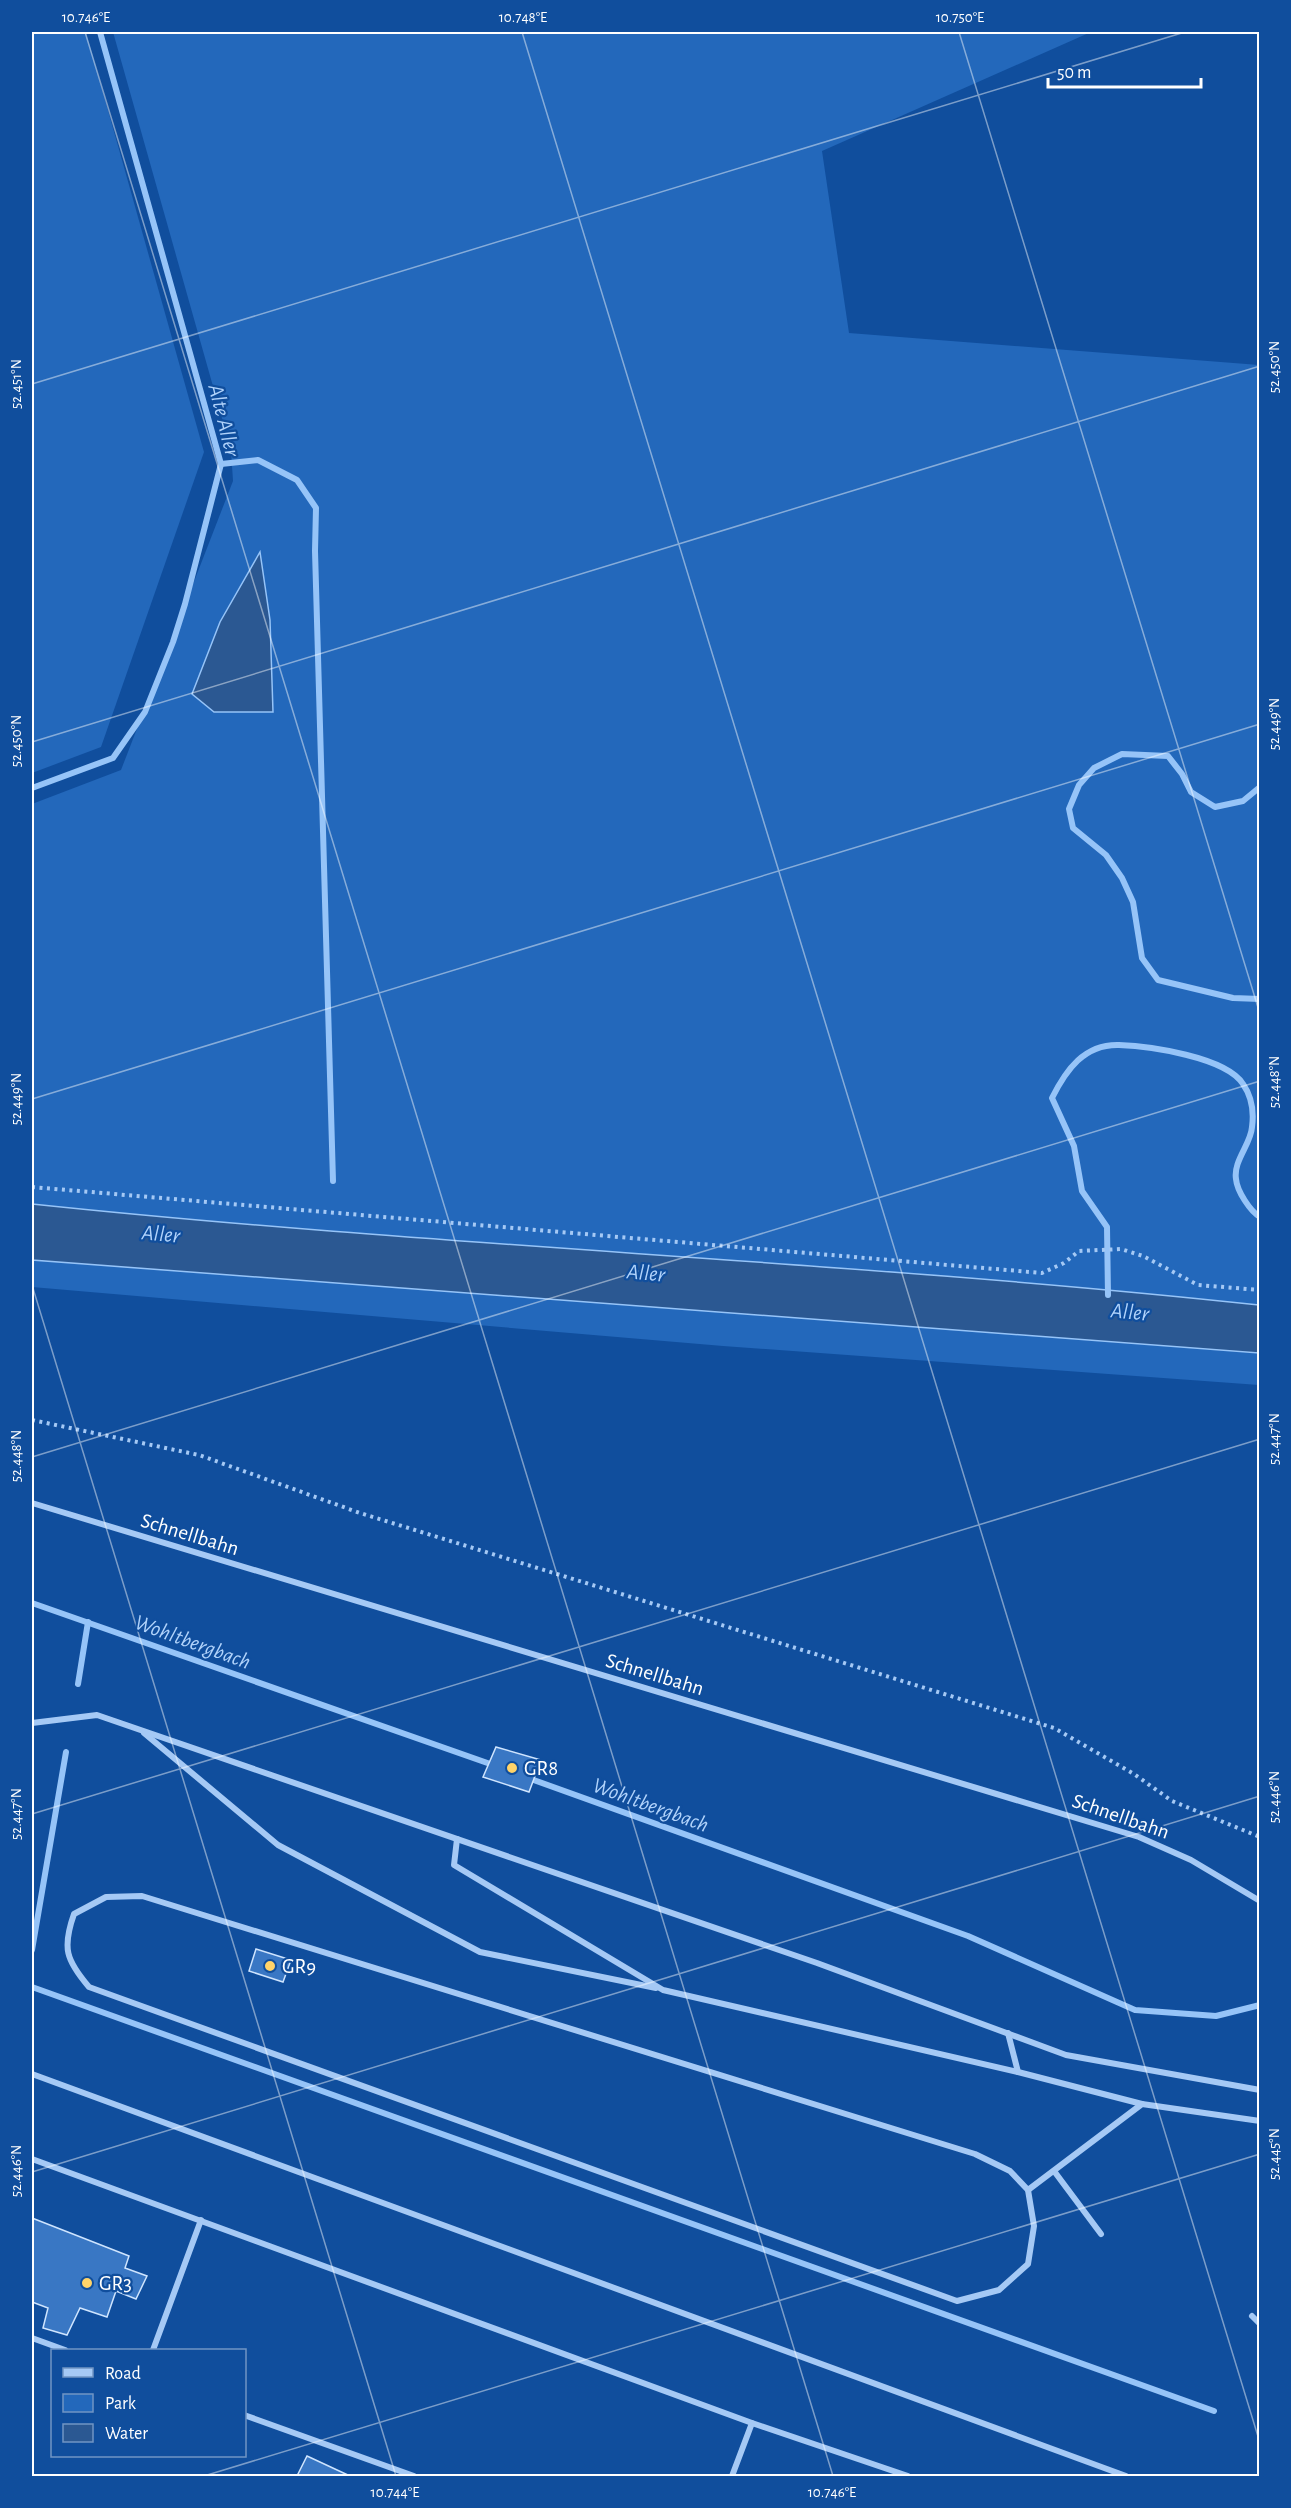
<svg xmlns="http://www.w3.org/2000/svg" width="1291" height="2508" font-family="'Alegreya Sans',sans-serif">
<rect width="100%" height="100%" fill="#104e9d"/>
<!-- green -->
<g fill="#2368bb">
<polygon points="32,32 86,32 204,452 101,747 32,773"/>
<polygon points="113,32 1091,32 822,151 849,333 1259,365 1259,1385 723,1346 32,1287 32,804 121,770 233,481 231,450"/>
</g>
<!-- water -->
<g fill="#2b5892" stroke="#96c4f8" stroke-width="1.5">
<polygon points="260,552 270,620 273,712 214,712 192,694 220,622"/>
<path d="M32,1204C440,1247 851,1261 1259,1305V1353L32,1260Z"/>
</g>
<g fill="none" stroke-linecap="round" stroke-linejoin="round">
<!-- stream -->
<g stroke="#96c4f8" stroke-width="6">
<polyline points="221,464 258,460 297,480 316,508 315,551 333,1181"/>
<polyline points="1260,787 1243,801 1215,807 1191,792 1182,774 1168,756 1122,754 1094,768 1079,785 1069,809 1073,828 1106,855 1122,878 1133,902 1142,958 1158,980 1233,998 1260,999"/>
<polyline points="32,788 113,758 145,712 173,642 185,604 221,464 100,32"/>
<path d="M1108,1295L1107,1227L1082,1191L1074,1146L1052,1098C1066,1070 1084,1044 1119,1045C1149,1046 1226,1057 1243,1084C1252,1097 1254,1112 1252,1127C1251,1144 1233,1161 1236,1179C1237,1191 1250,1211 1260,1217"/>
<polyline points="32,1603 496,1766"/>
<polyline points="78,1684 88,1622"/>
<polyline points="528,1778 968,1936 1135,2010 1216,2016 1260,2005"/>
<polyline points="32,1950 66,1752"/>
<polyline points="32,1987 1214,2411"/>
</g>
</g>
<!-- building -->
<g fill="#3977c4" stroke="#cee4fe" stroke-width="1.5">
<polygon points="496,1747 541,1760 529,1792 483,1777"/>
<polygon points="256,1949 291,1960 283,1982 249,1971"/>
<polygon points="32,2218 129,2256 125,2268 147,2276 136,2299 116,2291 107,2317 80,2308 67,2335 43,2328 48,2308 32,2302"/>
<polygon points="307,2456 350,2476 297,2476"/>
</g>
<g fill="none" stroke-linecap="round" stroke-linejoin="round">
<!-- path -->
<g stroke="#a5c9f5" stroke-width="4" stroke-dasharray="3 4.5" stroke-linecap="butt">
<polyline points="32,1187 1042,1273 1064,1263 1079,1251 1121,1249 1143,1256 1198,1285 1260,1290"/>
<polyline points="32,1420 199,1455 360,1513 1054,1728 1134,1774 1172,1801 1260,1837"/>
</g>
<!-- minor -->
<g stroke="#a5c9f5" stroke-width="6">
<polyline points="32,1503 1139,1837 1191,1860 1260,1901"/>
<polyline points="32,1723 97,1715 817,1963 1066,2055 1260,2090"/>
<polyline points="144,1733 278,1845 480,1952 656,1988"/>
<polyline points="457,1839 454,1865 663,1990 1018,2072"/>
<path d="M142,1896L975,2154L1010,2171L1028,2190L1034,2226L1028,2264L999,2290L957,2301L89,1987C66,1960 62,1948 74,1914L106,1897Z"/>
<polyline points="1008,2033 1018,2072 1142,2104"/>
<polyline points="32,2074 1126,2476"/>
<polyline points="32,2159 752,2423 908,2476"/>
<polyline points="1054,2171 1101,2234"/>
<polyline points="1028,2190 1142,2104 1260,2121"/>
<polyline points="1252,2316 1260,2324"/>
<polyline points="32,2338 65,2350"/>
<polyline points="153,2350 201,2220"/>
<polyline points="244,2415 414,2476"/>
<polyline points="732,2476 752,2423"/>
</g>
</g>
<!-- ticks -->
<path fill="none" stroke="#fff" stroke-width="1.5" stroke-opacity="0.45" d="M85,32L833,2476M522,32L1260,2443M959,32L1260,1014M32,384L1185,32M32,742L1260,366M32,1099L1260,724M32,1285L396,2476M32,1457L1260,1081M32,1814L1260,1439M32,2172L1260,1796M204,2476L1260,2154"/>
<!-- markers -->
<g fill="#ffd369" stroke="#104e9d" stroke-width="2">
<circle cx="512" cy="1768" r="6"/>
<circle cx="270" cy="1966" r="6"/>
<circle cx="87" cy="2283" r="6"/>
</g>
<g text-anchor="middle" stroke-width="4.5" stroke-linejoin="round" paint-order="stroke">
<!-- street labels -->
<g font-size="21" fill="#fff" stroke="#104e9d">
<text transform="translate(190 1534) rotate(17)" y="7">Schnellbahn</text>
<text transform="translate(655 1674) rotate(17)" y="7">Schnellbahn</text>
<text transform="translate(1121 1816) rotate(19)" y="7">Schnellbahn</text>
</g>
<!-- poi labels -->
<g font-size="21" fill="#fff" stroke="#104e9d" text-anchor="start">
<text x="524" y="1775">GR8</text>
<text x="282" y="1973">GR9</text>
<text x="99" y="2290">GR3</text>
</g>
<!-- water labels -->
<g font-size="22" font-style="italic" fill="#b1d3fb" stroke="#104e9d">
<text transform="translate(225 420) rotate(76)" y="8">Alte Aller</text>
<text transform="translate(161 1233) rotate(5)" y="8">Aller</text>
<text transform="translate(646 1272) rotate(5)" y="8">Aller</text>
<text transform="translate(1130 1311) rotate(5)" y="8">Aller</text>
<text transform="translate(193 1641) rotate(20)" y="8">Wohltbergbach</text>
<text transform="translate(651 1804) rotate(20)" y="8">Wohltbergbach</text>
</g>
</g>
<!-- border -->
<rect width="1291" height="2508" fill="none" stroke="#104e9d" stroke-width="66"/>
<!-- legend -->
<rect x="51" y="2349" width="195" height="108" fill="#104e9d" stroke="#7095c4" stroke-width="1.5"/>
<rect x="63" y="2368" width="30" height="9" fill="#a5c9f5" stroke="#7095c4" stroke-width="1.5"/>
<text x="105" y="2379" font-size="18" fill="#ffffff">Road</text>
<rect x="63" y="2394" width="30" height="18" fill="#2368bb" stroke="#7095c4" stroke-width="1.5"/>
<text x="105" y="2409" font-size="18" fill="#ffffff">Park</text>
<rect x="63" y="2424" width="30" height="18" fill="#2b5892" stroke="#7095c4" stroke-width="1.5"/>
<text x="105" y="2439" font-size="18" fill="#ffffff">Water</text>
<!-- scale -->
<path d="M1048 78v9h153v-9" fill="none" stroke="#ffffff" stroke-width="3"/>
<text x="1057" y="78" font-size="18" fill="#ffffff" stroke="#104e9d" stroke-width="4.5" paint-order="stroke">50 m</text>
<rect x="33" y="33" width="1225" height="2442" fill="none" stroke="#fff" stroke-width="2"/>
<g font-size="15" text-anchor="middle" fill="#fff">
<text x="86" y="22">10.746°E</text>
<text x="523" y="22">10.748°E</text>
<text x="960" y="22">10.750°E</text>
<text transform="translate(1274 367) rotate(-90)" y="5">52.450°N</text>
<text transform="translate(16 384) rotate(-90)" y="5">52.451°N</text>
<text transform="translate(1274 724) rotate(-90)" y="5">52.449°N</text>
<text transform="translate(16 741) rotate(-90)" y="5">52.450°N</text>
<text transform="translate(1274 1082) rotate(-90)" y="5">52.448°N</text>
<text transform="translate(16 1099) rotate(-90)" y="5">52.449°N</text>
<text transform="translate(1274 1439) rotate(-90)" y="5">52.447°N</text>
<text transform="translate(16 1456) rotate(-90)" y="5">52.448°N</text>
<text transform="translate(1274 1797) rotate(-90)" y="5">52.446°N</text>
<text transform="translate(16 1814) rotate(-90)" y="5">52.447°N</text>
<text transform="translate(1274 2154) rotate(-90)" y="5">52.445°N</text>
<text transform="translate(16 2171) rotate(-90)" y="5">52.446°N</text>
<text x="395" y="2497">10.744°E</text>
<text x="832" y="2497">10.746°E</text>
</g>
</svg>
